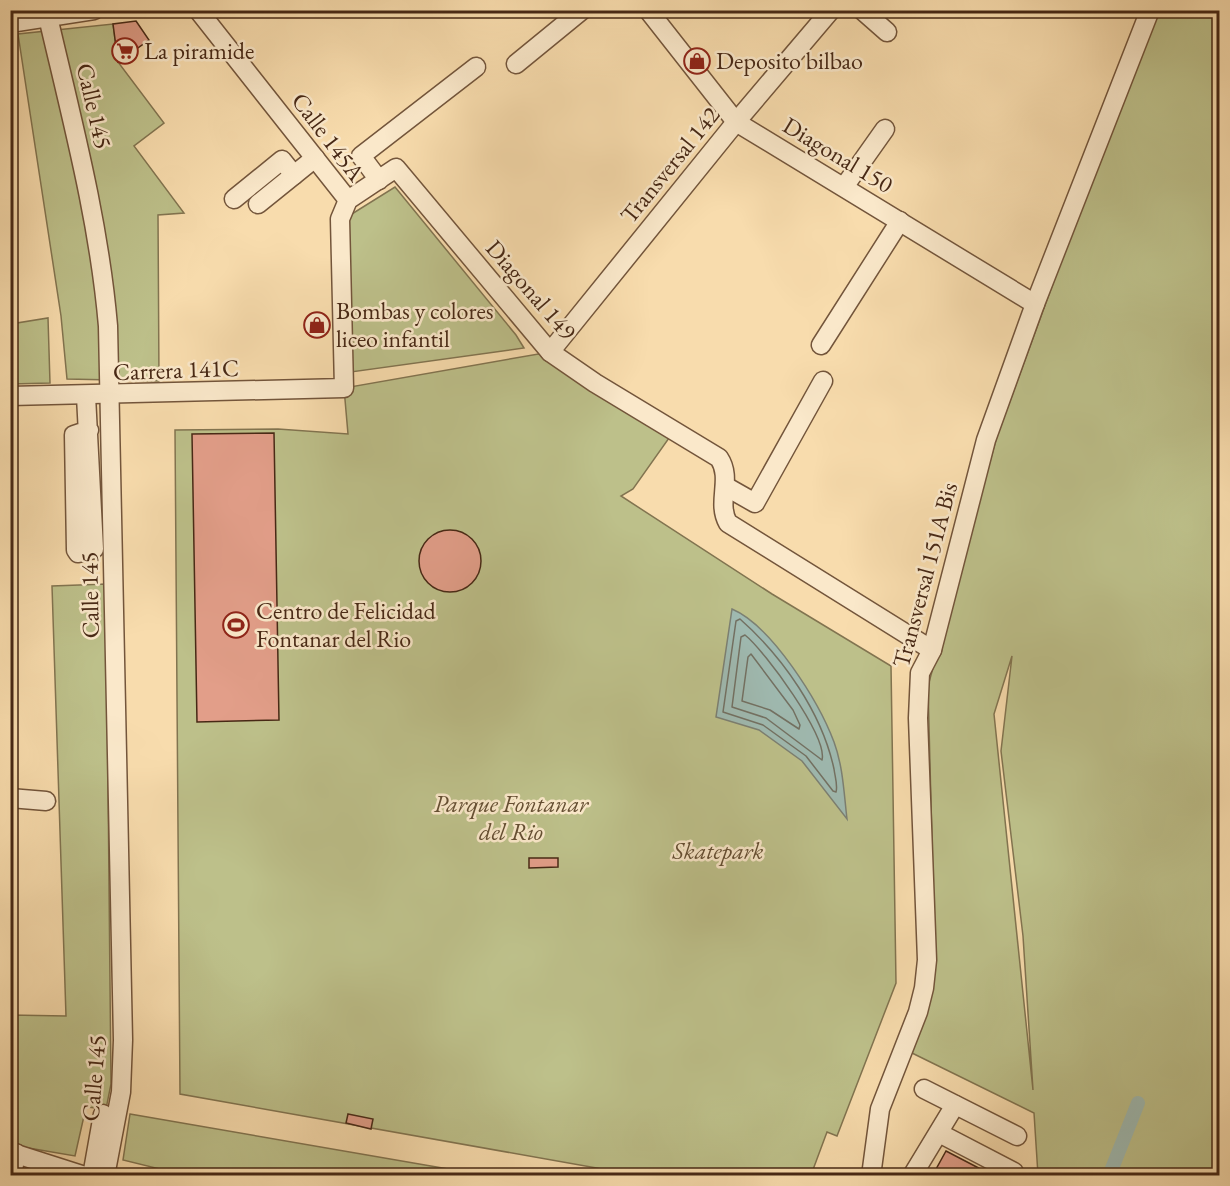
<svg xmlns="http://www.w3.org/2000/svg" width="1230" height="1186" font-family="'EB Garamond',serif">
<rect width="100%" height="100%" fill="#f8dcad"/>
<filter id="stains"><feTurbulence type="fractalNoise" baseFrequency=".00333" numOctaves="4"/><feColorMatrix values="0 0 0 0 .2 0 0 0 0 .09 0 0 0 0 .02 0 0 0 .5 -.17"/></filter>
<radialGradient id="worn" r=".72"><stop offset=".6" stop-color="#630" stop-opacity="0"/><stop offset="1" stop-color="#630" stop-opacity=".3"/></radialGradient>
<!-- green -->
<g fill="#bdc08a" stroke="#827450" stroke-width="1.5" fill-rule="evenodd">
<path d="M1153,11H1200L1211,16L1213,11H1219V1175H1038L1034,1113L912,1053L935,960L928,686L997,436ZM1012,656L1001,751L1023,936L1033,1090L994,714Z"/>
<polygon points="113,24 118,62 164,123 134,146 184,213 158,215 159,381 67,379 61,316 18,34"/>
<polygon points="395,187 516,335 524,348 351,372 347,217"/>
<polygon points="48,318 50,383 11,384 11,324"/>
<polygon points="550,352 674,431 633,489 621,496 772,594 891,666 896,983 837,1136 827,1132 811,1175 636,1175 180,1094 175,430 278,429 348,434 344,388"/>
<polygon points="106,584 111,1084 106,1109 86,1107 75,1156 11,1145 10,1015 66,1016 52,586"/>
<polygon points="130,1114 483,1175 160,1175 160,1169 123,1160"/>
</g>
<!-- water -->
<path fill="#9fbab1" stroke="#7c8073" stroke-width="1.5" d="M732,609C772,626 819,702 834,742C843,766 844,794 847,819L802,761L759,730L716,717Z"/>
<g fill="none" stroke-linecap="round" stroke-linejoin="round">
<!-- shore -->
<g stroke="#737163" stroke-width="1.5">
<path d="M740,619C783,657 822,713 834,769C835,777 838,785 836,792L833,791L806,756L763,725L723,712L736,621Z"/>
<path d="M745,635C765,651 828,737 822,760L766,718L732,707L741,637Z"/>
<polygon points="751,654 793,710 800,725 799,729 770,710 742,701 748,657"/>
</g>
<!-- canal -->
<polyline stroke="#9fbab1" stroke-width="14" points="1109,1176 1138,1103"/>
</g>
<!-- building -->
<g fill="#e29e89" stroke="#472815" stroke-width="1.5">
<polygon points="136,21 149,40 118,62 113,24"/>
<polygon points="274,433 279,720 197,722 192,434"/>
<circle cx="450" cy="561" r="31"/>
<polygon points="529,858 558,858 558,867 529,868"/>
<polygon points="348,1114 373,1119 371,1129 346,1123"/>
<polygon points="946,1151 994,1176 943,1176 935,1171"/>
</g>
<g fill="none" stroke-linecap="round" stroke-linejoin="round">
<!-- minor casing -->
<g stroke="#73553b" stroke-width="21">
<g id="minor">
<polyline points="198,10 348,200"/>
<polyline points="648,10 736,122 1035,304"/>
<polyline points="862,10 887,32"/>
<path d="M48,17C72,120 99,221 108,326L123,1040L121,1092L105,1176"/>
<polyline points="10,23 94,10"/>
<polyline points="516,64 582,10"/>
<polyline points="379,180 361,156 476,67"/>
<polyline points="844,187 885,129"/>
<polyline points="234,199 282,160 294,175 315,158"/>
<polyline points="258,204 294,175"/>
<polyline points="821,345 900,221"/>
<polyline points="550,352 736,122 831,10"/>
<path d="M10,396L344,388L340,219L348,200L396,168L550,352L595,383L719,458C733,479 716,502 728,523L932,650"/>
<polyline points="86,396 94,549 78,553 76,550 74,435 89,430"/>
<polyline points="725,486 755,503 823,381"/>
<polyline points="10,798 46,801"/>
<polyline points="924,1089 1017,1136"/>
<polyline points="939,1133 1014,1172"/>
<polyline points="10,1152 85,1176"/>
<polyline points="12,1176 16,1153"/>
<polyline points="92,1176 103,1114"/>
<polyline points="871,1176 880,1109 918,1012 924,988 927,960 918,718 920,673 932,650 986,440 1035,304 1150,10"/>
<polyline points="912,1176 955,1105"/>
</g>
</g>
<!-- minor -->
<use href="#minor" stroke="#fae8ca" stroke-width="18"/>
</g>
<!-- icons -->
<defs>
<g id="supermarket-ring" transform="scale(1.35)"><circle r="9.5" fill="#fae8ca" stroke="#8f2418" stroke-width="1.5"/><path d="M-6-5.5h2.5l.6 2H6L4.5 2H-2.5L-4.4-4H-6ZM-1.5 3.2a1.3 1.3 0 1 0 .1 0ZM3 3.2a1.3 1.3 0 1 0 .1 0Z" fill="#8f2418"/></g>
<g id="shop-ring" transform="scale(1.35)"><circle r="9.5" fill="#fae8ca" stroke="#8f2418" stroke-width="1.5"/><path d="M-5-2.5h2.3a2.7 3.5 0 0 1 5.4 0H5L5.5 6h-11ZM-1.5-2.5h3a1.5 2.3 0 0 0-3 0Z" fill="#8f2418"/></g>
<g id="stadium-ring" transform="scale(1.35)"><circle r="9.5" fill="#fae8ca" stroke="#8f2418" stroke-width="1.5"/><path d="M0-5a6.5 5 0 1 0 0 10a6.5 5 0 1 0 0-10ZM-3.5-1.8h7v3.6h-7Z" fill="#8f2418"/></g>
</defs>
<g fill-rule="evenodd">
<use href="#supermarket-ring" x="125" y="51"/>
<use href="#shop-ring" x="697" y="61"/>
<use href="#shop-ring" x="317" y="325"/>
<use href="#stadium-ring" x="236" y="625"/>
</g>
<g text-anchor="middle" stroke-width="5" stroke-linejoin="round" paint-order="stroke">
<!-- poi labels -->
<g font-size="24" fill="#472815" stroke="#fae8ca" text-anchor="start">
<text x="144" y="59">La piramide</text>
<text x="716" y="69">Deposito bilbao</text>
<text x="336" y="319">Bombas y colores<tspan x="336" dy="28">liceo infantil</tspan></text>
<text x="256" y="619">Centro de Felicidad<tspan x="256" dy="28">Fontanar del Rio</tspan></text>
</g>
<!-- street labels -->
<g font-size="24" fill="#472815" stroke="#fae8ca">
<text transform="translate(94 106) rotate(77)" y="8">Calle 145</text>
<text transform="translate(328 137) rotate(53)" y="8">Calle 145A</text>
<text transform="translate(838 155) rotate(31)" y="8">Diagonal 150</text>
<text transform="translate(670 165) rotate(-51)" y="8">Transversal 142</text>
<text transform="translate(531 290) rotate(49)" y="8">Diagonal 149</text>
<text transform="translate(176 370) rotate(-2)" y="8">Carrera 141C</text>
<text transform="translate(925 575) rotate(-75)" y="8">Transversal 151A Bis</text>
<text transform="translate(90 595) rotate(-91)" y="8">Calle 145</text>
<text transform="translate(94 1078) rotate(-85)" y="8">Calle 145</text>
</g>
<!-- park labels -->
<g font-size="24" font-style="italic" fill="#644e32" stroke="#fae8ca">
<text x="511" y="812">Parque Fontanar<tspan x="511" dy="28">del Rio</tspan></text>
<text x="718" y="859">Skatepark</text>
</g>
</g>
<!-- margin -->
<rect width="1230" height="1186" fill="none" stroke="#f8dcad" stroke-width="36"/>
<rect x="12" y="12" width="1206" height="1162" fill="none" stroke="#472815" stroke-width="3"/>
<rect x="18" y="18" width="1194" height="1150" fill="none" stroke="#472815" stroke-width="1.5"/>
<rect width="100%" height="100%" filter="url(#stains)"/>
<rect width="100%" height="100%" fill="url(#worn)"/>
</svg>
